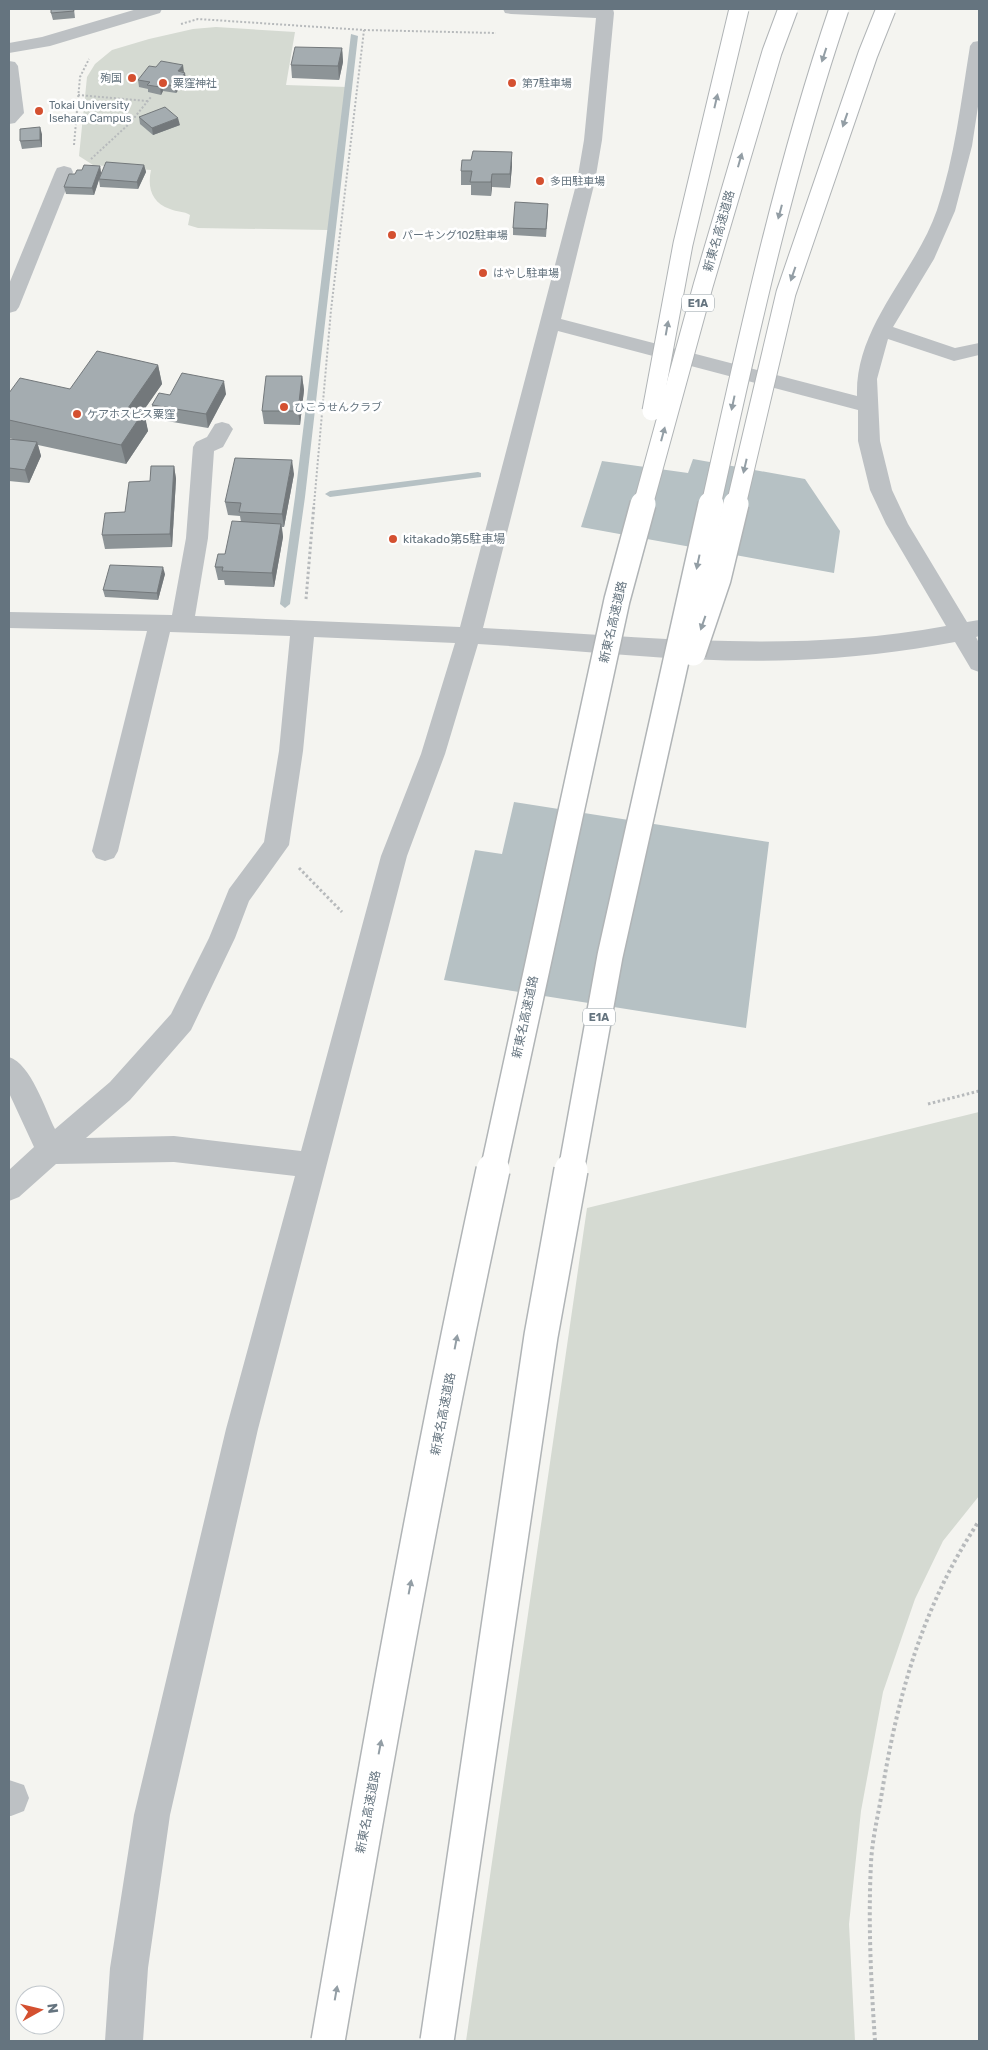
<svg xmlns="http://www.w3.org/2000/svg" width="988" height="2050" font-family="Rubik,'Noto Sans JP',sans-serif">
<rect width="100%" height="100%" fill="#f4f4f0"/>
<!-- green -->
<g fill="#d5dad2">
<path d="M216,27L295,32L286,85L347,87L328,230L198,228L188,225L190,215C184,211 177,212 170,209C152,203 147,188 151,170L93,165L79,156L87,77L95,64L112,50L149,39L193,29Z"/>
<polygon points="979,1112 979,1496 943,1541 915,1599 883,1692 861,1811 849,1924 855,2041 466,2041 587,1208"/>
</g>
<!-- water -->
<g fill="#b6c1c4">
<polygon points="693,459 805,479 840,531 834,573 581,527 602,461 688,473"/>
<polygon points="514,802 769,842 746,1028 444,980 475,850 502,854"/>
</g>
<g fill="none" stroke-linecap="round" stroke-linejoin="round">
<!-- stream -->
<g fill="#b6c1c4" fill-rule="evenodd">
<polygon points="351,34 358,36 305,497 290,604 285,608 280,604 295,497"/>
<polygon points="478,472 481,473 481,477 330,497 325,494 330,491"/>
</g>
<!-- path-far2 -->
<g stroke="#b7babc" stroke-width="2" stroke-dasharray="2 2" stroke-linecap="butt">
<polyline points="181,24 198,19 364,30 496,33"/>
<polyline points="78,95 147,101"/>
<polyline points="74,145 80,77 89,59"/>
<polyline points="91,159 130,123 151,97"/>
<polyline points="314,505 331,310 364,30"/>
</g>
<!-- path-far1 -->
<g stroke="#b7babc" stroke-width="3" stroke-dasharray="2.5 2.5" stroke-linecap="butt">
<polyline points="306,599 314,504"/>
<polyline points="299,868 342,912"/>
<polyline points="928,1104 979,1091"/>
</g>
<!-- path -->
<path stroke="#b7babc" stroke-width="4" stroke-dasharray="3 3" stroke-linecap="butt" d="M875,2041C871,1982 868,1923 871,1863C872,1840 878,1816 882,1792C898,1694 923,1605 979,1521"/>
<!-- minor -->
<g fill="#bdc1c4" fill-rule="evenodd">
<polygon points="137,9 162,9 160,13 50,46 9,53 9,43 42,37"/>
<path d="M503,9H613L614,13L602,140L595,181L561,319L857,396C855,325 915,274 937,210C955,157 961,101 970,46L973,42L979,41V100L972,146L955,211L934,259L893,327L955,348L979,343V355L954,361L888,339L877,379L880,441L892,490L908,524L967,622L979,620V636L976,637L979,643V672L971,669L955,642C902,652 850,658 796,660C690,664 584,650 478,644L445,754L407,856L258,1429L170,1815L148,1968L143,2041H105L110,1968L134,1815L226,1429L295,1176L174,1162L56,1164L19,1197L9,1201V1170L34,1147L9,1093V1057C31,1064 45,1109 55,1129L110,1082L171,1014L209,938L229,889L264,842L279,751L290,636L170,632L118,851L114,858L105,861L96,858L92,851L147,631L9,628V612L172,615L186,538L193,447L196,442L207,437L215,424L222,422L229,424L233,429L223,447L214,451L208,538L195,616L460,627L577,181L584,140L596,18L511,14L505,13ZM558,331L858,410V441L870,490L886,524L946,626C787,655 642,636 483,628ZM314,637L455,643L421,754L381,856L301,1151L174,1136L86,1138L130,1100L191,1030L235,938L249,901L289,845L303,751Z"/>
<polygon points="9,61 15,62 18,66 24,113 15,123 9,124"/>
<polygon points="64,166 71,168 73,172 19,307 16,311 9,313 9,284 55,172 57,168"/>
<polygon points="9,1780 24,1785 29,1798 24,1811 11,1816 9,1816"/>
</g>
<!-- highway-bridge-far2 casing -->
<g stroke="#b0b4b6" stroke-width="21" stroke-linecap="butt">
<g id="highway-bridge-far2">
<polyline points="652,411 683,244 739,9"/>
<polyline points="643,505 703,286 772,52 788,9"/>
<path d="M711,505C748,338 784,171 839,9"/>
<polyline points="736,505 786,293 868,54 886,9"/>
</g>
</g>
<!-- highway-bridge-far1 casing -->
<g stroke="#b0b4b6" stroke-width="28" stroke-linecap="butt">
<g id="highway-bridge-far1">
<polyline points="693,653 718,579 736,504"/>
<polyline points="493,1171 617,600 643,504"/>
<polyline points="571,1171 610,956 711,504"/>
</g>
</g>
<!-- highway-bridge casing -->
<g stroke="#b0b4b6" stroke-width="36" stroke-linecap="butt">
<g id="highway-bridge">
<path d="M328,2041C378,1750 430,1458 493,1170"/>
<polyline points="437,2041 541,1336 571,1170"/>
</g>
</g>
<!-- highway-bridge-far2 -->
<use href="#highway-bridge-far2" stroke="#fff" stroke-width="19"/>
<!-- highway-bridge-far1 -->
<use href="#highway-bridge-far1" stroke="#fff" stroke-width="25"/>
<!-- highway-bridge -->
<use href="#highway-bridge" stroke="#fff" stroke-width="33"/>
</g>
<!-- wall -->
<g fill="#8d9497">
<polygon points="74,9 75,18 53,20 51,13"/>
<polygon points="342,48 343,62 339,80 292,78 291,65"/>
<polygon points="184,72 186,80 176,93 163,91 161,95 148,92 148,89 139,87 138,80"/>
<polygon points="139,117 180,125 153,135 140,124"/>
<polygon points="42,134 42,147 22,149 20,141"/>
<polygon points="144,165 146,172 138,189 100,187 99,180 94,195 66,194 64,187 75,174 82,170 100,166 101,173"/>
<polygon points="512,166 510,188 492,187 491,196 471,195 471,185 461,185 461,171"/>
<polygon points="548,211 546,237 513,235 513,228"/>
<polygon points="158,365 162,384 143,411 148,431 126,464 38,445 41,456 29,483 9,481 9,439 20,441 9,438 9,393 70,389"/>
<polygon points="302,376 304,390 300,425 264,424 262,411"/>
<polygon points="226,394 208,428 155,419 152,405 170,395"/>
<polygon points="174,466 176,479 172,547 105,549 102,535 125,512"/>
<polygon points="294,474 284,527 282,527 283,537 274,587 225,585 224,580 218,580 215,567 225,554 241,522 240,516 228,515 225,502"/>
<polygon points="165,574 158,600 105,597 103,590"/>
</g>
<!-- shaded-wall -->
<g fill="#73787b">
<polygon points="342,48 343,62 339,80 338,66"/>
<polygon points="183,65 184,72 178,71"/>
<polygon points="185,73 186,80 176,93 175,86"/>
<polygon points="162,84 163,91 161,95 160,87"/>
<polygon points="178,118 180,125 153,135 152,128"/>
<polygon points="40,127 42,134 42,147 40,140"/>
<polygon points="512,152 512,166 510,188 510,174"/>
<polygon points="144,165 146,172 138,189 137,182"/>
<polygon points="100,166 101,173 94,195 92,188"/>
<polygon points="492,174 492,187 491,196 491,182"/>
<polygon points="158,365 162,384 132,427 128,408"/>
<polygon points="302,376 304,390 300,425 298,411"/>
<polygon points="224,381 226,394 208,428 206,414"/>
<polygon points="144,411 148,431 126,464 121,445"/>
<polygon points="37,442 41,456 29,483 25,470"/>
<polygon points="292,460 294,474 284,527 282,514"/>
<polygon points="174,466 176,479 172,547 170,534"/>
<polygon points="281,524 283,537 274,587 272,573"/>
<polygon points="163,567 165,574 158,600 157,593"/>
</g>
<!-- building -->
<g fill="#a4acb0" stroke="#73787b">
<polygon points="51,9 73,9 74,11 51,13"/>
<polygon points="295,47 342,48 338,66 291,65"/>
<polygon points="161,61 183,65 178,71 185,73 175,86 162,84 160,87 147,85 150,82 138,80 149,66 156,67"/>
<polygon points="165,107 178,118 152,128 139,117"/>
<polygon points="40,127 40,140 20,141 20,129"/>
<polygon points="473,151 512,152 510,174 492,174 491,182 470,182 472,171 461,171 462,160 471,160"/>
<polygon points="106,162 144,165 137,182 99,179"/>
<polygon points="84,165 100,166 92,188 64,187 69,174 75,174 77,170 82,170"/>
<polygon points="515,202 548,204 546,229 513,228"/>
<polygon points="97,351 158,365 128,408 144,411 121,445 9,420 9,393 20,378 70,389"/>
<polygon points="182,373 224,381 206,414 152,405 159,393 170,395"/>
<polygon points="266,376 302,376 298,411 262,411"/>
<polygon points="9,439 37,442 25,470 9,468"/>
<polygon points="235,458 292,460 282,514 239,512 241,503 225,502"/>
<polygon points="151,466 174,466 170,534 102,535 105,513 125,512 129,482 150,481"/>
<polygon points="232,521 281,524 272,573 222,571 223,567 215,567 218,554 225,554"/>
<polygon points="110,565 163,567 157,593 103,590"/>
</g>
<!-- one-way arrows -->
<defs><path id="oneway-solid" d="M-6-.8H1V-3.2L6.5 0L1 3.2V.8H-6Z" transform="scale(1.25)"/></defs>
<g fill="#939ea5">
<use href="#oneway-solid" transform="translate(824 55) rotate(108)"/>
<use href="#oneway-solid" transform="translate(716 101) rotate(-77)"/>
<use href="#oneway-solid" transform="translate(845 120) rotate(109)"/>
<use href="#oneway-solid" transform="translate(740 160) rotate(-74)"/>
<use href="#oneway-solid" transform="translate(780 212) rotate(105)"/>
<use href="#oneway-solid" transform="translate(793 274) rotate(109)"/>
<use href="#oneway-solid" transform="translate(667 328) rotate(-80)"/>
<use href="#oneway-solid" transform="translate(733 403) rotate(102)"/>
<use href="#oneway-solid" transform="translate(663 434) rotate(-75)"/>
<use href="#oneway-solid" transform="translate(745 466) rotate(103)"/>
<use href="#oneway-solid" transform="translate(698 562) rotate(102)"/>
<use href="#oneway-solid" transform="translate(703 623) rotate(109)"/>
<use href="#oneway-solid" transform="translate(456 1342) rotate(-79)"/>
<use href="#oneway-solid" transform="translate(410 1587) rotate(-79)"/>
<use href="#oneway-solid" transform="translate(380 1747) rotate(-79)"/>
<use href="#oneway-solid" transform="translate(336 1993) rotate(-80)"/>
</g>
<!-- markers -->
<g fill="#d45030" stroke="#fff" stroke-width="2">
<circle cx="132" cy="78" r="5"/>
<circle cx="163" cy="83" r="5"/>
<circle cx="512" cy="83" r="5"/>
<circle cx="39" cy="111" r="5"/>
<circle cx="540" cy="181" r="5"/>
<circle cx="392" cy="235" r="5"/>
<circle cx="483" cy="273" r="5"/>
<circle cx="284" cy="407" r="5"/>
<circle cx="77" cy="414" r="5"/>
<circle cx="393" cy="539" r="5"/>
</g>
<g text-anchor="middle" stroke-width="5" stroke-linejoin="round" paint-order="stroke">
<!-- far-poi labels -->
<g font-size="11" fill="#65747f" stroke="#fff" text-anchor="start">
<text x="122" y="82" text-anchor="end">殉国</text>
<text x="173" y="87">粟窪神社</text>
<text x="522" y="87">第7駐車場</text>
<text x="49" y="109">Tokai University<tspan x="49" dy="13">Isehara Campus</tspan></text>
<text x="550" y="185">多田駐車場</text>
<text x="402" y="239">パーキング102駐車場</text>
<text x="493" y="277">はやし駐車場</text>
<text x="294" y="411">ひこうせんクラブ</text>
<text x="87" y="418">ケアホスピス粟窪</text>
</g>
<!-- shield labels -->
<g fill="#fff" stroke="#939ea5" stroke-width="1">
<rect x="682" y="294.5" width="32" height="17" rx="4"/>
<rect x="583" y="1008.5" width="32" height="17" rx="4"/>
</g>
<g font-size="11" font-weight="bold" fill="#65747f">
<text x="698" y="307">E1A</text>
<text x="599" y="1021">E1A</text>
</g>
<!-- street labels -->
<g font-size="12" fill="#65747f" stroke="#fff">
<text transform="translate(719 231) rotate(-74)" y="4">新東名高速道路</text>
<text transform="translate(613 622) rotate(-77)" y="4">新東名高速道路</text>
<text transform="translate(525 1017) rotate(-78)" y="4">新東名高速道路</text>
<text transform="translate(443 1414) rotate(-79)" y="4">新東名高速道路</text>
<text transform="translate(368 1812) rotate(-79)" y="4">新東名高速道路</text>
</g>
<!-- poi labels -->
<g font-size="12" fill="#65747f" stroke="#fff" text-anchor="start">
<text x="403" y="543">kitakado第5駐車場</text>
</g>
</g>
<!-- border -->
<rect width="988" height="2050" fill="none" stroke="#65747f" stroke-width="20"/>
<!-- north arrow -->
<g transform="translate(40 2010) rotate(82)"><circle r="24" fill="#ffffff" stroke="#c1c7cc"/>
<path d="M0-4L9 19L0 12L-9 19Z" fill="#d45030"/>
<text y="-8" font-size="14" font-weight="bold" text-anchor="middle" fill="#65747f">N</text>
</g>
</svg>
